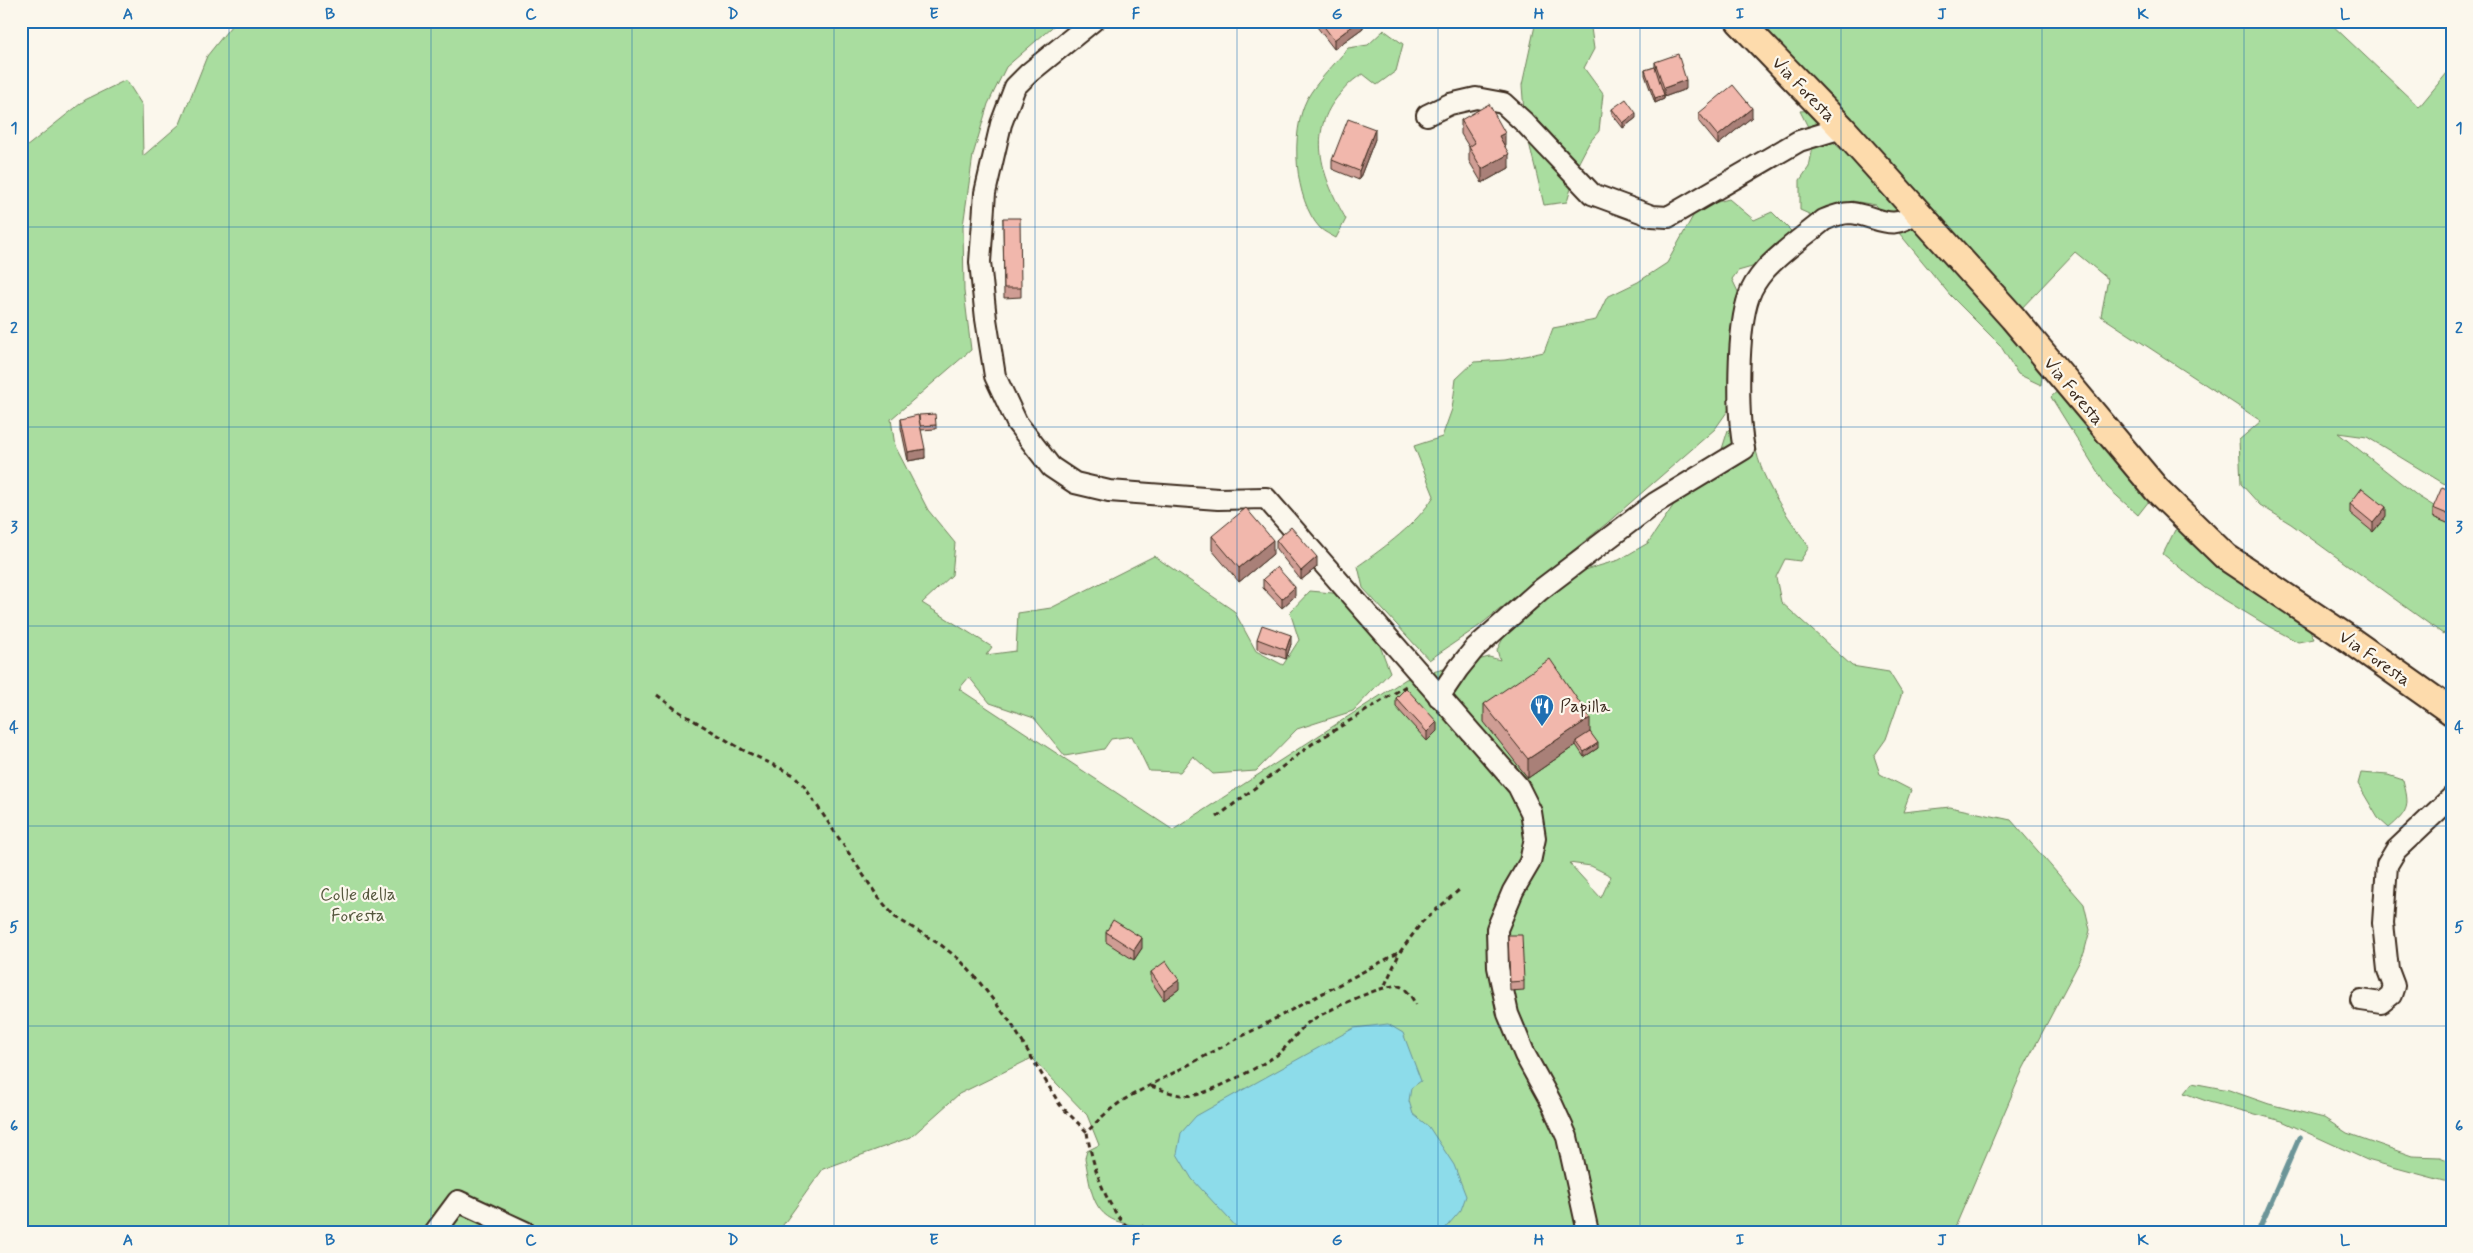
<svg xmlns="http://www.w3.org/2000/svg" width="2473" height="1253" font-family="Mynerve,sans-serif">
<rect width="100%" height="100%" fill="#fbf7ec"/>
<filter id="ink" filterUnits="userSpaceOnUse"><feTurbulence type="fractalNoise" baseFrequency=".02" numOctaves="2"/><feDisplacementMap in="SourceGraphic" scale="10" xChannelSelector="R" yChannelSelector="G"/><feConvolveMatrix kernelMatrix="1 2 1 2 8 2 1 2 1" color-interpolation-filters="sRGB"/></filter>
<g filter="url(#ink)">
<!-- green -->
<g fill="#a9dd9f" stroke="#72845e" fill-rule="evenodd">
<path d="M235,21H1059L1006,67L988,104L973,155L963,226L964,291L971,350L891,419L895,446L928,510L955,543L952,575L922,603L992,647L986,655L1016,651L1018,613L1051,608L1154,556L1234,611L1256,651L1283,665L1299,640L1290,612L1310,591L1344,594L1373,628L1390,672L1353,711L1297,729L1256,771L1213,774L1193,756L1180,772L1149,771L1132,736L1111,739L1104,749L1065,756L1034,718L990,703L969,677L959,689L1173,830L1406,679L1489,657L1500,660L1497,650L1514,617L1578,572L1619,560L1648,543L1681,494L1715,471L1728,430L1752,423C1755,475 1781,506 1809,547L1800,561L1785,559L1776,577L1781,602L1852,666L1889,672L1902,693L1886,739L1874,756L1880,774L1911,790L1903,812L1950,807L2011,820L2084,904L2090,930L2084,953L2023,1069L1953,1232H1148L1143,1225C1133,1226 1126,1224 1116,1221C1090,1211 1090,1182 1085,1158L1087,1151L1099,1145L1087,1115L1032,1058L959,1094L911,1137L823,1169L778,1232H21V151L85,100L126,80L142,105L143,156L180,124L207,56ZM1569,863L1591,866L1611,876L1601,898Z"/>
<polygon points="1536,21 1590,21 1594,49 1584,68 1603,94 1599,131 1589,143 1579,162 1567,202 1544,205 1525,126 1522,85"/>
<polygon points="1760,21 2328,21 2419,107 2452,67 2452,486 2443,483 2367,437 2338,433 2419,497 2437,508 2434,517 2452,525 2452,626 2443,634 2291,524 2260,505 2241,484 2239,440 2261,421 2101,316 2108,279 2075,252 2019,311 1820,92"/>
<path d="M1384,30L1403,44L1396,71L1377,85L1363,74C1353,79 1347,86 1340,94C1305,133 1323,179 1346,219L1336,238C1331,235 1324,232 1320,228C1294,200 1290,132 1307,99C1317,81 1335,64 1348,48L1368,45Z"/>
<polygon points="1815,110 1833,132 1833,142 1864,170 2044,357 2041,385 2018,374 2000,345 1950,295 1876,205 1852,201 1818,218 1800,210 1800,180 1809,167 1812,152 1811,133 1800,111"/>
<path d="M1729,199L1754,220L1772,212L1791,231L1759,265L1738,271L1732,279L1739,294L1733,337L1734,402L1715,429L1606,524L1479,626L1429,660L1363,588L1358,566C1385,547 1417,524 1434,496L1414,446L1442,437L1452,409L1456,379L1474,362L1505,360L1544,352L1553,328L1596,320L1607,297L1638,282L1667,263L1698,207Z"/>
<polygon points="2063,386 2137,477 2149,501 2138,515 2107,487 2051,397"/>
<polygon points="2184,528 2234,579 2263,593 2305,619 2314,639 2298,642 2268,626 2205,588 2163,554 2175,530"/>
<path d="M2361,773L2388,775L2403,780C2410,806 2409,811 2389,828L2378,818L2358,784Z"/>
<polygon points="2192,1083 2229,1090 2269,1104 2324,1118 2347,1133 2412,1156 2440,1157 2452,1162 2452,1183 2367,1160 2282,1121 2209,1102 2184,1093"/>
</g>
<!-- water -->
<polygon fill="#8ddcea" stroke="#6c9598" points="1388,1024 1403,1033 1421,1081 1411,1088 1409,1101 1413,1114 1429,1127 1454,1165 1466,1196 1461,1210 1442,1232 1241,1232 1192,1179 1177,1154 1181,1133 1196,1116 1354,1028"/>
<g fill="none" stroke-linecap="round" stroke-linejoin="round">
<!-- stream -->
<polyline stroke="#6c9598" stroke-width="5.5" points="2258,1232 2299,1138"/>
<!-- minor casing -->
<g stroke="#3b2a1e" stroke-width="24">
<g id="minor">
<polyline points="1093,21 1029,73 1015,87 1001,124 985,193 980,262 986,319 995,376 1017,423 1051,467 1075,483 1109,491 1218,499 1266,498 1518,786 1531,812 1535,838 1530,862 1513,891 1497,929 1498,967 1508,1014 1525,1055 1552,1104 1567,1137 1588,1232"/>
<polyline points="1427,115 1450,104 1476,98 1503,103 1525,123 1592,194 1652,216 1668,217 1799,141 1842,128"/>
<path d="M1439,697L1458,669L1475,648L1539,591L1655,503L1744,449C1737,415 1737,329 1749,296C1752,287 1759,277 1765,270C1782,251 1805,236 1824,220C1833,216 1841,213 1851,213C1878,216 1892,234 1917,211"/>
<polyline points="2361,1000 2381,1003 2391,995 2394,986 2388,970 2383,923 2387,865 2396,850 2452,797"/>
<polyline points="435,1232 458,1201 525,1232"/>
</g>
</g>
<!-- major casing -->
<g stroke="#3b2a1e" stroke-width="30">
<polyline id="major" points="1739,21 1842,128 2013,318 2157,490 2226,557 2343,635 2452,712"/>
</g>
<!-- path -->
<g stroke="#3b2a1e" stroke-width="3" stroke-dasharray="5 4" stroke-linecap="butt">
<polyline points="1779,21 1780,31"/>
<polyline points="657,695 678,711 743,750 794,775 804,786 878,897 895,917 941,945 960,960 977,979 1011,1023 1060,1105 1087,1132"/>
<polyline points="1217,817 1312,744 1406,686"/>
<polyline points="1385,985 1400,952 1422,922 1459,890"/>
<path d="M1151,1086C1166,1091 1183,1099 1199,1094C1220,1088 1259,1067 1277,1055C1289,1046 1297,1031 1309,1022C1321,1013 1387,982 1399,986C1408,989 1412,998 1416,1005"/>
<path d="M1135,1232C1108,1217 1091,1161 1087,1132C1101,1117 1114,1105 1132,1095L1400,952"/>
</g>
<!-- minor -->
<use href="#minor" stroke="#fbf7ec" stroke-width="20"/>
<!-- major -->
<use href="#major" stroke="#fddbac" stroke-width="26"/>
</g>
<!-- wall -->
<g fill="#cf9d94" stroke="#3b2a1e">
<polygon points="1314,21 1363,21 1363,28 1334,49 1314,23"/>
<polygon points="1655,62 1686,89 1664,97 1664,99 1655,103 1645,75 1645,70 1655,67"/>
<polygon points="1612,109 1636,118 1623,128 1612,114"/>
<polygon points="1699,113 1752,117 1718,145 1699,122"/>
<polygon points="1461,120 1505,146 1509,168 1482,183 1469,161 1469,147 1461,134"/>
<polygon points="1375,139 1359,180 1332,169 1332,160"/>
<polygon points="1003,218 1021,288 1021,297 1004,298"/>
<polygon points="901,419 919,421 936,425 936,429 921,430 925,458 908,461 901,428"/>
<polygon points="2452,491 2452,525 2433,517 2433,508"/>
<polygon points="2350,504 2386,516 2373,532 2350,513"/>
<polygon points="1212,536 1273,554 1239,582 1212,550"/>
<polygon points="1276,540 1317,567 1301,580 1276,549"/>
<polygon points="1263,579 1295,596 1282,608 1263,588"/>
<polygon points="1257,639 1291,644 1286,659 1257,649"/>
<polygon points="1396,698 1437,731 1427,741 1396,707"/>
<polygon points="1484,704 1590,732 1598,748 1584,757 1576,745 1528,778 1484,722"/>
<polygon points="1106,932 1142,948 1134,960 1106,942"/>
<polygon points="1508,935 1524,981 1524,990 1510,991"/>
<polygon points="1151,972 1179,989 1164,1000 1151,981"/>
</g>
<!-- shaded-wall -->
<g fill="#a98078" stroke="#3b2a1e">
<polygon points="1359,21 1363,21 1363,28 1334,49 1334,40"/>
<polygon points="1686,80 1686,89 1664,97 1664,99 1655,103 1655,98 1664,95 1664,88"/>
<polygon points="1752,108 1752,117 1718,145 1718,136"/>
<polygon points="1636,113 1636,118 1623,128 1623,123"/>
<polygon points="1375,129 1375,139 1359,180 1359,171"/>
<polygon points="1505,133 1505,147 1499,136"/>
<polygon points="1509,154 1509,168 1482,183 1482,169"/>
<polygon points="925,449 925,458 908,461 908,452"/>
<polygon points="2386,507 2386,516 2373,532 2373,523"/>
<polygon points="1273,540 1273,554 1239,582 1239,568"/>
<polygon points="1317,557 1317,567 1301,580 1301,571"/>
<polygon points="1295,587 1295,596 1282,608 1282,599"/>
<polygon points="1291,635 1291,644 1286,659 1286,650"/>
<polygon points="1590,718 1590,736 1576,741 1576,745 1528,778 1528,759"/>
<polygon points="1437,722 1437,731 1427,741 1427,732"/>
<polygon points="1598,743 1598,748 1584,757 1584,752"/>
<polygon points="1142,938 1142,948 1134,960 1134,950"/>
<polygon points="1179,980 1179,989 1164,1000 1164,991"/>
</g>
<!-- building -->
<g fill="#f1b7ac" stroke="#3b2a1e">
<polygon points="1320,21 1359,21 1334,40"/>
<polygon points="1678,54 1686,80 1664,88 1655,62"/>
<polygon points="1655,67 1664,95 1655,98 1645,70"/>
<polygon points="1733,85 1752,108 1718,136 1699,113"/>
<polygon points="1626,99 1636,113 1623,123 1612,109"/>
<polygon points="1489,104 1505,133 1499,136 1509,154 1482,169 1469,147 1475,143 1461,120"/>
<polygon points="1348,119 1375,129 1359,171 1332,160"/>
<polygon points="1003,218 1020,218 1021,288 1004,288"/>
<polygon points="935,414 936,425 920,426 919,415"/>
<polygon points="918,415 925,449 908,452 901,419"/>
<polygon points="2442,487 2452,491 2452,516 2433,508"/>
<polygon points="2362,488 2386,507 2373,523 2350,504"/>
<polygon points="1246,508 1273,540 1239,568 1212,536"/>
<polygon points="1291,527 1317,557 1301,571 1276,540"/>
<polygon points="1277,567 1295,587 1282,599 1263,579"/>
<polygon points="1262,625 1291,635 1286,650 1257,639"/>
<polygon points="1550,659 1590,718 1528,759 1484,704"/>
<polygon points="1406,688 1437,722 1427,732 1396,698"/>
<polygon points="1590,732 1598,743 1584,752 1576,741"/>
<polygon points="1113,920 1142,938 1134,950 1106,932"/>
<polygon points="1508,935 1522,935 1524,981 1510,982"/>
<polygon points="1166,961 1179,980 1164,991 1151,972"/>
</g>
</g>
<!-- grid -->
<path fill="none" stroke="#1f6fb2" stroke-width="1" stroke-opacity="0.55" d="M229,21V1232M431,21V1232M632,21V1232M834,21V1232M1035,21V1232M1237,21V1232M1438,21V1232M1640,21V1232M1841,21V1232M2042,21V1232M2244,21V1232M21,227H2452M21,427H2452M21,626H2452M21,826H2452M21,1026H2452"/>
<!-- icons -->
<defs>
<g id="restaurant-pin" transform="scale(1.25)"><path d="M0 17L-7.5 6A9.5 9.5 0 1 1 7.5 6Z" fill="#1f6fb2" stroke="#fbf7ec"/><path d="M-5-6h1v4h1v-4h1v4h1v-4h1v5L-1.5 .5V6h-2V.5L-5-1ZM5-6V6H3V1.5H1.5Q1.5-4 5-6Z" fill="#fff"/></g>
</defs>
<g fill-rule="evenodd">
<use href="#restaurant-pin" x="1542" y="706"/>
</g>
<g text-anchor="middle" stroke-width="4.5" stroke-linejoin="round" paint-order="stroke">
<!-- street labels -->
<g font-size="18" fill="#3b2a1e" stroke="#fbf7ec">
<text transform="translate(1804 89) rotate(46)" y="6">Via Foresta</text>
<text transform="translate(2074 391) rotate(50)" y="6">Via Foresta</text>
<text transform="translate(2375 658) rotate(35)" y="6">Via Foresta</text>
</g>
<!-- poi labels -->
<g font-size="18" fill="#3b2a1e" stroke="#fbf7ec" text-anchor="start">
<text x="1560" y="712">Papilla</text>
</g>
<!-- park labels -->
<g font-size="18" fill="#56573e" stroke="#fbf7ec">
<text x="358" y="900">Colle della<tspan x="358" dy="21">Foresta</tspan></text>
</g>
</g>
<!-- margin -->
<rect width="2473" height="1253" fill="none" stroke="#fbf7ec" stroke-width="55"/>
<rect x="28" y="28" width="2418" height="1198" fill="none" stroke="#1f6fb2" stroke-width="2"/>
<g font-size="16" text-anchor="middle" font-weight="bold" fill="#1f6fb2">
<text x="128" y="19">A</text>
<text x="330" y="19">B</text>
<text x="531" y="19">C</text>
<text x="733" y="19">D</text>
<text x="934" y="19">E</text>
<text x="1136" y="19">F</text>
<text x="1337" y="19">G</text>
<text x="1539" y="19">H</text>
<text x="1740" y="19">I</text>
<text x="1942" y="19">J</text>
<text x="2143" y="19">K</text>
<text x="2345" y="19">L</text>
<text x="14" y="133">1</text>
<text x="2459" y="133">1</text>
<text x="14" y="333">2</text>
<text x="2459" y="333">2</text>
<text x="14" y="532">3</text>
<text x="2459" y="532">3</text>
<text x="14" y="732">4</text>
<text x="2459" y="732">4</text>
<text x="14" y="932">5</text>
<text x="2459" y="932">5</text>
<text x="14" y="1131">6</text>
<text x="2459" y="1131">6</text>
<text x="128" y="1245">A</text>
<text x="330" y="1245">B</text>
<text x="531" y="1245">C</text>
<text x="733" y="1245">D</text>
<text x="934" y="1245">E</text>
<text x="1136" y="1245">F</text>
<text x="1337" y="1245">G</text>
<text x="1539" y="1245">H</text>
<text x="1740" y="1245">I</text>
<text x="1942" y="1245">J</text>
<text x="2143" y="1245">K</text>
<text x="2345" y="1245">L</text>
</g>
</svg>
